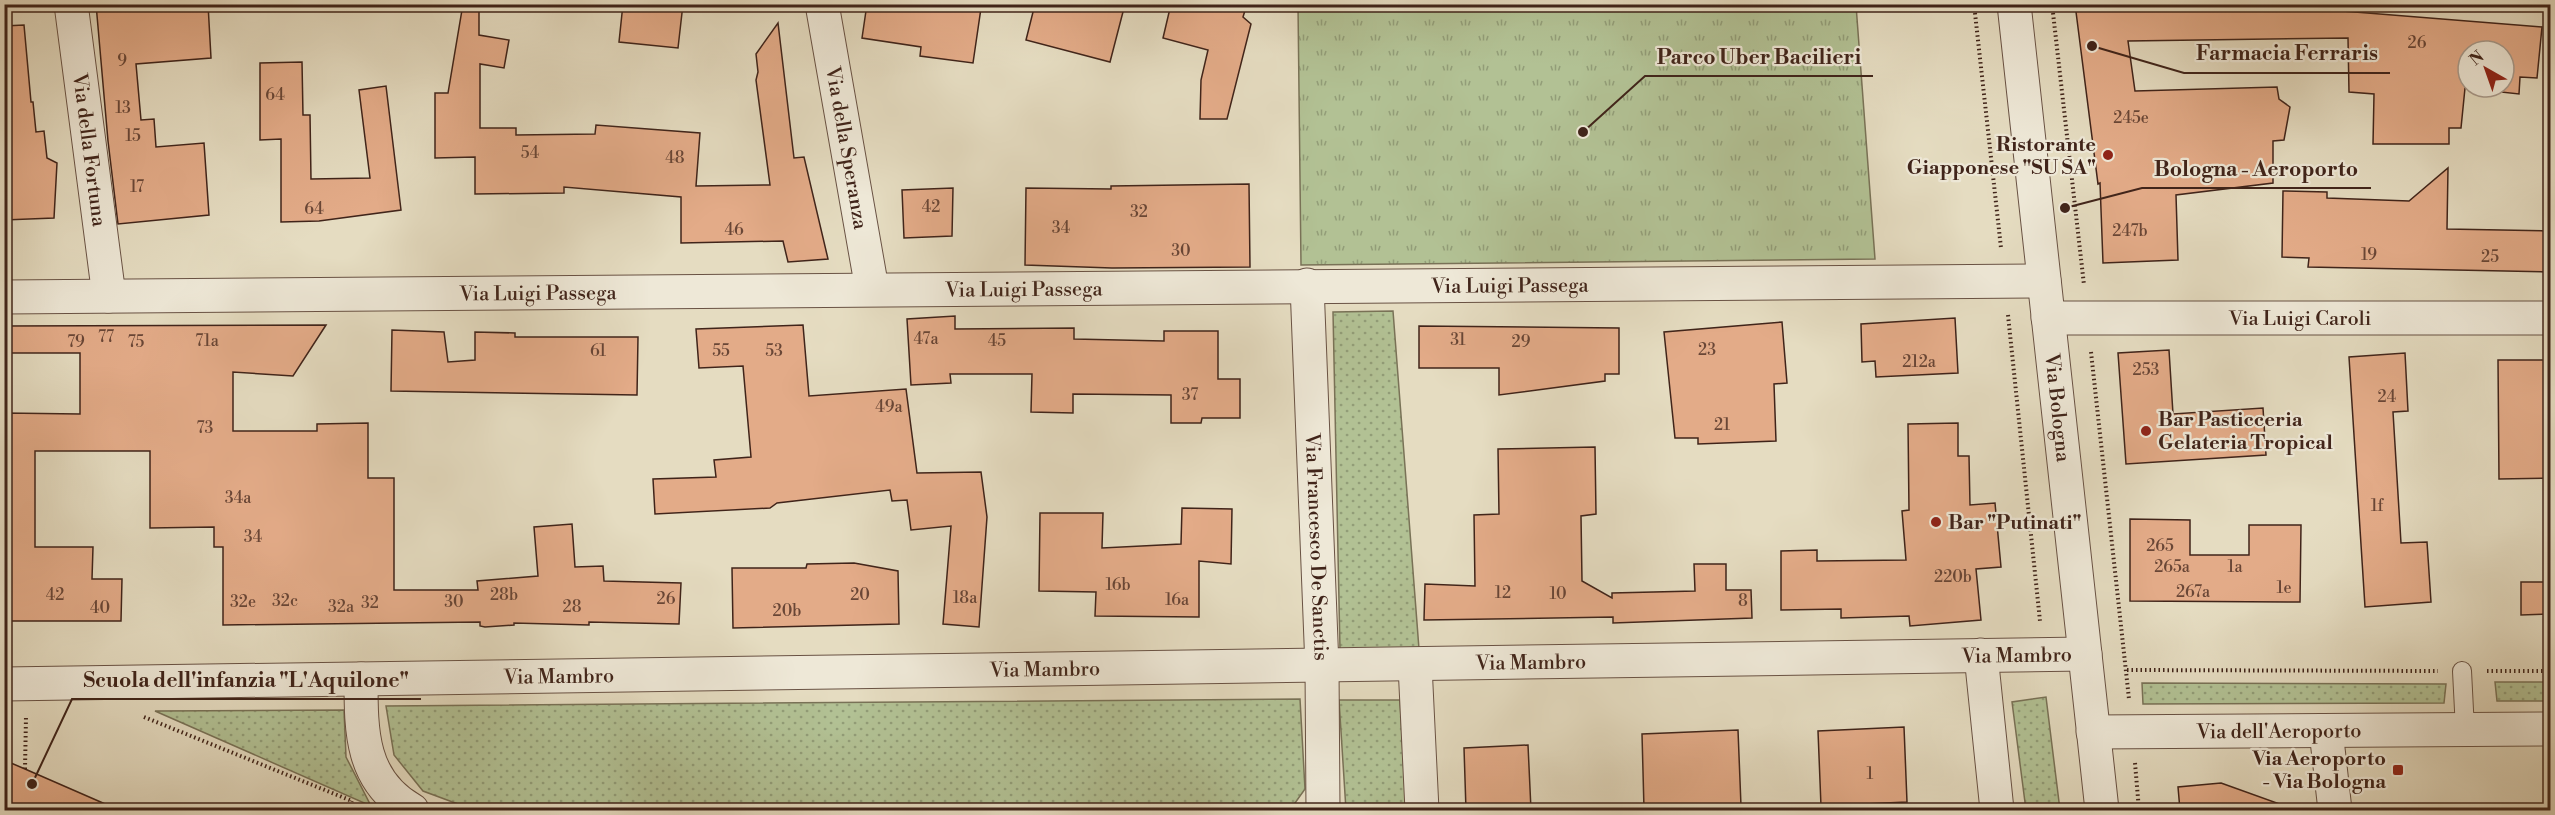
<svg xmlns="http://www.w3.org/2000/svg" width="2555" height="815" font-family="'Libre Bodoni',serif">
<defs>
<pattern id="grass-dots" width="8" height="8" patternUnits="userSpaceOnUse" patternTransform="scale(1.5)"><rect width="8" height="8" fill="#b2c194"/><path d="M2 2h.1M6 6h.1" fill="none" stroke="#929d78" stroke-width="1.8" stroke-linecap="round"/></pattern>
<pattern id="park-tufts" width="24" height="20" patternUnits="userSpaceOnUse" patternTransform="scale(1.5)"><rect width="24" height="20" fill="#b2c194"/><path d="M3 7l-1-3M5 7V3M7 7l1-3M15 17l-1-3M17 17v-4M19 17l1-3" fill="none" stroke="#929d78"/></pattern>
</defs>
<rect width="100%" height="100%" fill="#e5dcc1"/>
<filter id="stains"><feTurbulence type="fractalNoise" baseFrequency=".00333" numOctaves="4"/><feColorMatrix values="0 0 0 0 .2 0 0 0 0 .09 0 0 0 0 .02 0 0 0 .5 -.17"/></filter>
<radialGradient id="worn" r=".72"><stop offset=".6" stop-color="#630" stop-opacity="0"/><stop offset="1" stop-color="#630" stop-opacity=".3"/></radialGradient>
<!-- grass -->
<g fill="url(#grass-dots)" stroke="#797257" stroke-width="1.5">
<polygon points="1393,311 1419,649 1340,650 1333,312"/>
<polygon points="2495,682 2550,682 2550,701 2497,701"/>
<polygon points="2142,683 2446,684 2444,703 2143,704"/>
<polygon points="2046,697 2060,810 2026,810 2012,702"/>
<polygon points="1300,699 1305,789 1290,810 474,810 423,791 394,755 386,706"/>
<polygon points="1339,700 1400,700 1406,810 1346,810"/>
<polygon points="344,710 346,757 371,806 155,711"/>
</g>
<!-- park -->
<polygon fill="url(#park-tufts)" stroke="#797257" stroke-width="1.5" points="1298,5 1856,5 1875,259 1301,265"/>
<!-- building -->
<g fill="#e3ab88" stroke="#40241a" stroke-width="1.5" fill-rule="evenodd">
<polygon points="96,4 208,4 211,58 136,64 141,120 154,119 156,147 204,143 209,215 118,224 108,141"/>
<polygon points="463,4 479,4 479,35 509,40 504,68 480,64 480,128 516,128 516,135 595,134 596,125 700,133 696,186 770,185 756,80 758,72 756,54 778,23 794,158 804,157 828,259 788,262 783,241 681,243 681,197 564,187 564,193 475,194 475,157 435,158 435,93 448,93"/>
<polygon points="623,4 683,4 678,48 619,42"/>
<polygon points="867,4 961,4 981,8 973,63 920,56 921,47 862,38"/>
<polygon points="1035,4 1110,4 1124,8 1110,62 1026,40"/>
<polygon points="1171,4 1247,4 1243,17 1251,24 1227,119 1200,119 1201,80 1208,50 1163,38"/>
<path d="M2075,4H2254L2542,27L2537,78L2520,77L2519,94L2465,88L2461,128H2449V144H2373L2374,94L2349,92L2348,38L2128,41L2135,91L2277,87L2279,99L2290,107L2284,140L2273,141V183L2176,195L2178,260L2103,263L2100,183L2098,184ZM2468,51H2504V87H2468Z"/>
<polygon points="24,25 31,102 33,102 36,132 44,131 47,158 57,163 54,218 4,220 4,26"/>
<polygon points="302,62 303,115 310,115 311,179 370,178 359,90 386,86 401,210 319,221 281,222 281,139 260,140 260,63"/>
<polygon points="2448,168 2447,229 2550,231 2550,272 2308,267 2309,258 2282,257 2283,191 2327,192 2327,198 2409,201"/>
<polygon points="1249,184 1250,267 1112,268 1025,265 1026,188 1111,189 1111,186"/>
<polygon points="953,188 952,236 904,238 902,190"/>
<polygon points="955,316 955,329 1074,328 1074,339 1164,341 1164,331 1218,331 1218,379 1240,379 1240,418 1202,418 1201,423 1171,423 1171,395 1073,394 1073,413 1031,412 1032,374 950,374 951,383 911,385 907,319"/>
<polygon points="1955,318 1958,373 1876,377 1875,361 1862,362 1861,324"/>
<polygon points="1782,322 1787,383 1774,384 1776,441 1698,444 1698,438 1675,438 1664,332"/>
<polygon points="326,325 293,376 233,372 233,431 317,431 317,424 368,423 368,478 394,478 394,590 478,590 477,581 538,576 534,527 572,524 575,567 603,566 604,581 681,583 679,624 589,622 589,625 514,623 514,625 485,627 480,626 480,622 223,625 223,547 214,547 214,527 150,528 150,451 35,451 35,547 93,547 92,579 122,579 121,621 4,621 4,413 80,414 80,353 4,353 4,326"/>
<polygon points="803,325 809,396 906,389 917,473 981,472 987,517 979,627 943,624 951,526 911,530 907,500 892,501 890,490 777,503 770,508 655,514 653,479 716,477 714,460 751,457 743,366 699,368 696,329"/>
<polygon points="1419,326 1619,328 1619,374 1605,374 1605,381 1499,395 1499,368 1419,368"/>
<polygon points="392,330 444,332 448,362 475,360 475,332 515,333 515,337 638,337 637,395 391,391"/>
<polygon points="2169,350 2173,414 2263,408 2266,455 2126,464 2118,353"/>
<polygon points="2405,353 2408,411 2393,412 2401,543 2427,542 2431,602 2365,607 2349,357"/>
<polygon points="2498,360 2550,360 2550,478 2499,479"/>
<polygon points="1958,423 1958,456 1969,456 1970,505 1995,503 2001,567 1976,569 1981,620 1910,626 1909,616 1841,618 1841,609 1781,610 1781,551 1817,550 1817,561 1906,560 1902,511 1909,510 1908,424"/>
<polygon points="1595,447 1596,514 1581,516 1582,581 1612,598 1612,593 1695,591 1694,564 1726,564 1726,590 1751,590 1752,618 1613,623 1613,617 1424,620 1425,584 1475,586 1474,515 1499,514 1498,449"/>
<polygon points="1182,508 1232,509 1231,564 1199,561 1199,617 1095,616 1096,592 1039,591 1040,513 1103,513 1102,548 1181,544"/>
<polygon points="2130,519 2190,520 2190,555 2249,555 2249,525 2301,525 2300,602 2130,601"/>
<polygon points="854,563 898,571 899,624 733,628 732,568 806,568 807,564"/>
<polygon points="2521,582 2550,582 2550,614 2521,615"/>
<polygon points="1904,727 1907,802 1821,806 1818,731"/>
<polygon points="1738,730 1741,806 1644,809 1642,734"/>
<polygon points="1528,745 1531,810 1466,810 1464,748"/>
<polygon points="4,760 25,769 119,810 4,810"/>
<polygon points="2221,783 2288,807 2287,810 2180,810 2178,787"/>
</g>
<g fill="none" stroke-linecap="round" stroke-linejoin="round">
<!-- service casing -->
<g stroke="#695244" stroke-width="20">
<polyline id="service" points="2462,671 2465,730"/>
</g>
<!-- minor casing -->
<g stroke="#695244" stroke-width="35">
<g id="minor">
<path id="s1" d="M71,4L109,296"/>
<path id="s2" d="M822,4L872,289"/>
<path id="s3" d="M1307,285L1322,667L1323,810"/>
<path id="s4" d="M4,297L2044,281"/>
<path id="s5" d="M2048,318H2550"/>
<polyline points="1981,655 1997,810"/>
<polyline points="1415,665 1422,810"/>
<path d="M361,679C361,732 361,781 412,810"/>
<path id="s6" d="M4,684L2085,654"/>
<polyline points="2326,731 2335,810"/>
<path id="s7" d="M2093,732L2550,729"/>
</g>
</g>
<!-- tertiary casing -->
<g stroke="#695244" stroke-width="35">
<g id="tertiary">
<path id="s8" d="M2014,4L2102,810"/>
</g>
</g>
<!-- path -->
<g stroke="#40241a" stroke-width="4" stroke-dasharray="1.5 3" stroke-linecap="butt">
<polyline points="1974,4 2001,248"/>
<polyline points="2052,4 2084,285"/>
<polyline points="2008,315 2040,621"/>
<polyline points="2091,352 2129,699"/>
<polyline points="2127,670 2438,671"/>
<polyline points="2487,671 2550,671"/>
<polyline points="144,717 352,801"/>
<polyline points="2135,763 2139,810"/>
<polyline points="25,769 26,716"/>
<polyline points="348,810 352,801"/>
</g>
<!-- service -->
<use href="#service" stroke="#eee8d7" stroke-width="18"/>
<!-- minor -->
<use href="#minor" stroke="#eee8d7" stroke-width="33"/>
<!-- tertiary -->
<use href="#tertiary" stroke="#eee8d7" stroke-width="33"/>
</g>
<!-- markers -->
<g fill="#8f2418" stroke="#eee8d7" stroke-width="2">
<circle cx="2108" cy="155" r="6"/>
<circle cx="2146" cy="431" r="6"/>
<circle cx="1936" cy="522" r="6"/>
<rect x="2392" y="764" width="12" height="12" rx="3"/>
</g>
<g text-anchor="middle" stroke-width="4.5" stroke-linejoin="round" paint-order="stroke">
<!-- number labels -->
<g font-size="16" fill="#694636">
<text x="2417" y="48">26</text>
<text x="122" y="66">9</text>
<text x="275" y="100">64</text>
<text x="123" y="113">13</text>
<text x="2131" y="123">245e</text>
<text x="133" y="141">15</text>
<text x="530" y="158">54</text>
<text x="675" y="163">48</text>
<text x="137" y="192">17</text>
<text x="931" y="212">42</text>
<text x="314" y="214">64</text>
<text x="1139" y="217">32</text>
<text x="1061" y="233">34</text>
<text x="734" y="235">46</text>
<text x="2130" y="236">247b</text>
<text x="1181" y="256">30</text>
<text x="2369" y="260">19</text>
<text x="2490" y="262">25</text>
<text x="106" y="342">77</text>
<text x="926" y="344">47a</text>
<text x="1458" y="345">31</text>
<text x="207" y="346">71a</text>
<text x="997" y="346">45</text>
<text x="76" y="347">79</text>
<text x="136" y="347">75</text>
<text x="1521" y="347">29</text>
<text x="1707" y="355">23</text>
<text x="598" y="356">61</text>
<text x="721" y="356">55</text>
<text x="774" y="356">53</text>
<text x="1919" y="367">212a</text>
<text x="2146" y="375">253</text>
<text x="1190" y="400">37</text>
<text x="2387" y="402">24</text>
<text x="889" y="412">49a</text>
<text x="1722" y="430">21</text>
<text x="205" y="433">73</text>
<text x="238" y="503">34a</text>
<text x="2377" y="511">1f</text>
<text x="253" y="542">34</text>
<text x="2160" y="551">265</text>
<text x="2172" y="572">265a</text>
<text x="2235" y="572">1a</text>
<text x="1953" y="582">220b</text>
<text x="1118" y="590">16b</text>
<text x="2284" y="593">1e</text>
<text x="2193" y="597">267a</text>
<text x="1503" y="598">12</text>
<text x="1558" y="599">10</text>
<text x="55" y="600">42</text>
<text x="504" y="600">28b</text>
<text x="860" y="600">20</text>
<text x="965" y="603">18a</text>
<text x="666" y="604">26</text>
<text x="1177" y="605">16a</text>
<text x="285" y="606">32c</text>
<text x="1743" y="606">8</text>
<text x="243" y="607">32e</text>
<text x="454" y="607">30</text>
<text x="370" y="608">32</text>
<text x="341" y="612">32a</text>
<text x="572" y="612">28</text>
<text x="100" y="613">40</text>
<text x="787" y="616">20b</text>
<text x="1870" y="779">1</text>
</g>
<!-- poi labels -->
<g font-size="20" font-weight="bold" fill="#40241a" stroke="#eee8d7" text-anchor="end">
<text x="2096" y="151">Ristorante<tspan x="2096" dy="23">Giapponese "SU SA"</tspan></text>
<text x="2158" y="426" text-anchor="start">Bar Pasticceria<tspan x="2158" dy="23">Gelateria Tropical</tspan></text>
<text x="1948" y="529" text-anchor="start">Bar "Putinati"</text>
<text x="2386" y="765">Via Aeroporto<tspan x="2386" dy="23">- Via Bologna</tspan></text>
</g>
<!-- street labels -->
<g font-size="20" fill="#40241a" stroke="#eee8d7">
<text dy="7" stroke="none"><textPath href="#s2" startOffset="146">Via della Speranza</textPath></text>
<text dy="7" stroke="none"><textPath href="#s1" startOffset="147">Via della Fortuna</textPath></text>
<text dy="7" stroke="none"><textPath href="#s4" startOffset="1506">Via Luigi Passega</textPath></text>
<text dy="7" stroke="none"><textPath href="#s4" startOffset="1020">Via Luigi Passega</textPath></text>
<text dy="7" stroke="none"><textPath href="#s4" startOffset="534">Via Luigi Passega</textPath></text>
<text dy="7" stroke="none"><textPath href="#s5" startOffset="252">Via Luigi Caroli</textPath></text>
<text dy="7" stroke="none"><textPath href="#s8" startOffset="406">Via Bologna</textPath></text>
<text dy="7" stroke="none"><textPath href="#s3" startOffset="262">Via Francesco De Sanctis</textPath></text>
<text dy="7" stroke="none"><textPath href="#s6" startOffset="2013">Via Mambro</textPath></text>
<text dy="7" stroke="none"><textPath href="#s6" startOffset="1527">Via Mambro</textPath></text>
<text dy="7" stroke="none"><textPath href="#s6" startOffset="1041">Via Mambro</textPath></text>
<text dy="7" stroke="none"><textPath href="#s6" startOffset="555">Via Mambro</textPath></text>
<text dy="7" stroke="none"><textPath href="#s7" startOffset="186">Via dell'Aeroporto</textPath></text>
</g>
</g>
<!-- callouts -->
<path fill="none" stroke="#40241a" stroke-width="2" d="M2092 46L2184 73H2390M1583 132L1645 76H1873M2065 208L2142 188H2371M32 784L72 699H421"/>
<g fill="#40241a" stroke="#eee8d7" stroke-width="2">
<circle cx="2092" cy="46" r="6"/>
<circle cx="1583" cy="132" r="6"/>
<circle cx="2065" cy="208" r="6"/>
<circle cx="32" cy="784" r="6"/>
</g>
<g font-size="21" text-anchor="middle" font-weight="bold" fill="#40241a" stroke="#eee8d7" stroke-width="4.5" stroke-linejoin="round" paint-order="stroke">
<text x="2287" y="60">Farmacia Ferraris</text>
<text x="1759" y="64">Parco Uber Bacilieri</text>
<text x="2256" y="176">Bologna - Aeroporto</text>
<text x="246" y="687">Scuola dell'infanzia "L'Aquilone"</text>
</g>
<!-- margin -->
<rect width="2555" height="815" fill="none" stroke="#e5dcc1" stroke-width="24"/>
<rect x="6" y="6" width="2543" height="803" fill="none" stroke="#40241a" stroke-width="3"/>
<rect x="12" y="12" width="2531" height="791" fill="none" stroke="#40241a" stroke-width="1.5"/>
<!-- north arrow -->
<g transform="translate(2486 69) rotate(320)"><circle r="28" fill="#eee8d7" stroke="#a89a8b" stroke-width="1.5"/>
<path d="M0-4.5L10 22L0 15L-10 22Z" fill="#8f2418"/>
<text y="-9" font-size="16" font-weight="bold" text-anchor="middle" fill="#40241a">N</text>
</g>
<rect width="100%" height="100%" filter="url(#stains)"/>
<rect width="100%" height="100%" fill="url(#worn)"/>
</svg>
